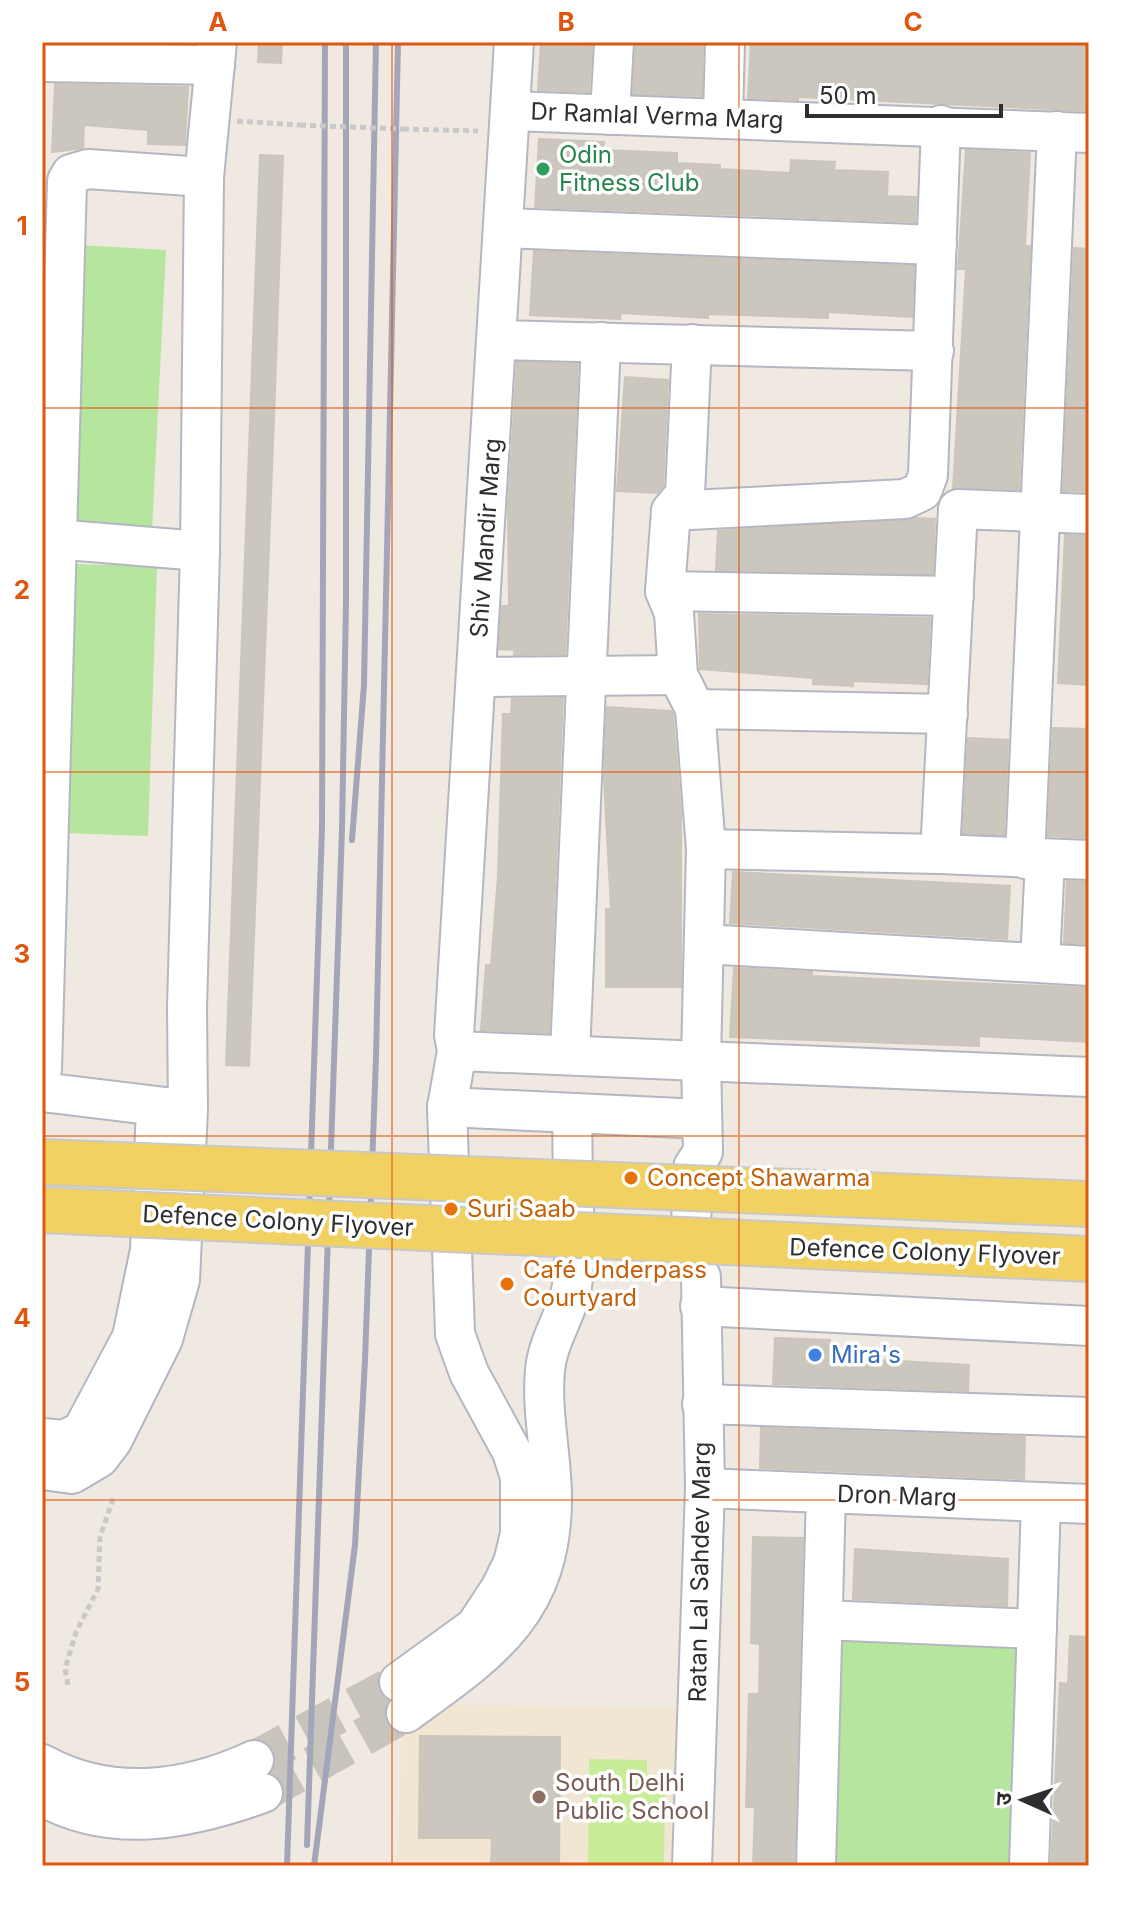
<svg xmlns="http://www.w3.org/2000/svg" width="1131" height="1908" font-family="Inter,'Noto Sans Devanagari',sans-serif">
<rect width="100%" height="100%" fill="#efe9e1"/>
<!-- education -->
<polygon fill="#f0e6d1" points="440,1704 681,1709 676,1866 397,1866 402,1728"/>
<!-- green -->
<g fill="#b6e59e">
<polygon points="80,245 166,250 152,531 66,527"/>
<polygon points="71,564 157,566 148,836 62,833"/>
<polygon points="836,1636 1026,1643 1018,1866 829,1866"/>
</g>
<!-- pitch -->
<g fill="#c9ec9a">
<polygon points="589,1759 647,1760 647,1789 589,1789"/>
<polygon points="589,1791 665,1792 664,1866 588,1866"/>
</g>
<!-- building -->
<g fill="#cbc7bf" stroke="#cbc5ba" stroke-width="2">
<polygon points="259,42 282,42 281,63 258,62"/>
<polygon points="541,42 592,42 589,92 538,90"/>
<polygon points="636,42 703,42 702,96 633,94"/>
<polygon points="751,42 1089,42 1089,111 798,97 798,100 748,98"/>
<polygon points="55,84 188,87 185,145 148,144 148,130 84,125 83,148 52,152"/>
<polygon points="539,139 604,142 603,150 677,153 677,163 720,165 720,169 790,173 791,160 835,162 834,170 888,172 887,196 916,197 915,222 535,207"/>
<polygon points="966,150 1030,153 1025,246 1030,246 1019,489 953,488 966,269 958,269"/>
<polygon points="260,155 283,156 275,391 249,1066 226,1065"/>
<polygon points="1074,248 1089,249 1089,492 1063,491"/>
<polygon points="534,251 914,266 912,317 828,312 828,318 708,314 708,318 621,313 620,319 530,315"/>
<polygon points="517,362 578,364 565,654 514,655 515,650 499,649 502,606 509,606 508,507"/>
<polygon points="625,377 668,380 663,486 657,493 617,491"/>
<polygon points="917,518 935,519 933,574 716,570 718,531"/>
<polygon points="1065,535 1089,536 1089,685 1058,683"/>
<polygon points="699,614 930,618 927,684 853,681 853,686 813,684 813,678 700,669"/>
<polygon points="563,698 549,1033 481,1030 486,965 491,965 498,876 503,714 511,714 512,699"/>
<polygon points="607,707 671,711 673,715 681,814 681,987 606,987 606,909 611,909 604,779"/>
<polygon points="1053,728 1089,729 1089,838 1048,836"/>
<polygon points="968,738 1008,740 1004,835 963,833"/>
<polygon points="733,872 1010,886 1007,939 730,923"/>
<polygon points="1067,881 1089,882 1089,944 1064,943"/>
<polygon points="734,968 812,972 812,976 1089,988 1089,1042 979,1036 979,1046 730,1037"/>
<polygon points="775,1338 830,1340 829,1357 969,1365 968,1391 773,1384"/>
<polygon points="761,1428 1025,1437 1024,1479 760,1468"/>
<polygon points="753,1537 803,1538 794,1866 753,1866 755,1807 746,1807 749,1694 759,1694 760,1644 751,1643"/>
<polygon points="855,1549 1008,1559 1007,1606 853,1599"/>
<polygon points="1070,1636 1089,1637 1089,1866 1051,1866 1060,1683 1068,1684"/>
<polygon points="420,1736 560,1737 559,1866 491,1866 492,1838 419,1838"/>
</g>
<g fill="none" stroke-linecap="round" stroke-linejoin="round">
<!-- minor-tunnel -->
<g stroke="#c8c4bd" stroke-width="38" stroke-dasharray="38 19" stroke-linecap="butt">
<polyline points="254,1760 399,1682"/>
<polyline points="263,1793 406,1713"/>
</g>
<!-- minor casing -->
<g stroke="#b4b7c1" stroke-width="42">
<g id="minor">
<polyline points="42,62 215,65"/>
<polyline points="512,111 1089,133"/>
<polyline points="610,115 614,42"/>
<polyline points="723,118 725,42"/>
<polyline points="505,228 937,245"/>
<polyline points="498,340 934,351"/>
<polyline points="692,344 685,494 671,511 665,591 674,613 678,675 695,709"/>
<polyline points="671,511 905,499 922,491 928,475 941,125"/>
<polyline points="42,538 200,551"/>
<polyline points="665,591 954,596"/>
<polyline points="477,677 678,675"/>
<polyline points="706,849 940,854 958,509 1089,514"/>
<polyline points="940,854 1089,860"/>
<polyline points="1025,859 1057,131"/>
<polyline points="704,944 1089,966"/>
<polyline points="1040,962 1045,860"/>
<polyline points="457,1051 1089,1077"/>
<polyline points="570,1054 601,342"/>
<polyline points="42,1069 67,181 71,174 88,169 204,177"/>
<polyline points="42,1092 182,1109"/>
<polyline points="447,1107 701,1119"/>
<polyline points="700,1306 1089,1326"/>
<polyline points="702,1404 1089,1417"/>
<polyline points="42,1438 64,1440 82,1431 132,1337 150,1250 156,1108"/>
<polyline points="42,1470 72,1474 99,1458 112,1441 163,1339 180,1280 188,1109 187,1007 200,551 204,177 217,42"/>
<polyline points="705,1488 1089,1504"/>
<polyline points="823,1620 1037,1629"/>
<polyline points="399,1682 475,1627 500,1589 513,1563 520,1534 520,1477 512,1452 469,1373 455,1334 447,1107 457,1051 454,1035 514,42"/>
<path d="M406,1713C489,1653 552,1613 552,1498C552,1456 541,1412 545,1370C548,1337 570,1312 573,1278C578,1224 570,1168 573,1113"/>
<path d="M42,1764C110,1801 185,1792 254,1760"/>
<path d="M42,1796C112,1836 191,1819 263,1793"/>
<polyline points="692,1866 705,1488 701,1277 690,1259 693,1167 703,1152 701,1059 706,849 695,709 948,714"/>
<polyline points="816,1866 826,1493"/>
<polyline points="1029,1866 1041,1502"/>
</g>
</g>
<!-- path -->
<g stroke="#c9c9c9" stroke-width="5" stroke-dasharray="6 4" stroke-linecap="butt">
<polyline points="237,121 300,125"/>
<polyline points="403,129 478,131"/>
<polyline points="68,1685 65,1669 76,1632 98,1589 100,1537 114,1496"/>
</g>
<!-- minor -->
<use href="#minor" stroke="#fff" stroke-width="38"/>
<!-- rail -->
<g stroke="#a3a6b8" stroke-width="6">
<polyline points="352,840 364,685 376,42"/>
<polyline points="307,1845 342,829 346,602 346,42"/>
<polyline points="287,1866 322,828 325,42"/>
<polyline points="314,1866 355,1545 365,1360 376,1057 398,42"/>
</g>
<!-- major-bridge casing -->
<g stroke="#c9c9c9" stroke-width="48" stroke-linecap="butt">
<g id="major-bridge">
<polyline points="42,1162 1089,1204"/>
<polyline points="42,1210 1089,1259"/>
</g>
</g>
<!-- path-bridge -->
<polyline stroke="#c9c9c9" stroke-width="5" stroke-dasharray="6 4" stroke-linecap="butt" points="300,125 403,129"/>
<!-- major-bridge -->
<use href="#major-bridge" stroke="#f2d163" stroke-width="44"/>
</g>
<!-- grid -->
<path fill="none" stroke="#df570e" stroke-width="2" stroke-opacity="0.55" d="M392,42V1866M739,42V1866M42,408H1089M42,772H1089M42,1136H1089M42,1500H1089"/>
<!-- markers -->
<circle fill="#2e9e5b" stroke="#fff" stroke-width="3" cx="543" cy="169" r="8"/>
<g fill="#e8710a" stroke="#fff" stroke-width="3">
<circle cx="631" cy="1178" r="8"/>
<circle cx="451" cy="1209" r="8"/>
<circle cx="507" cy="1284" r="8"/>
</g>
<circle fill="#3f7fe0" stroke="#fff" stroke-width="3" cx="815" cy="1355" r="8"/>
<circle fill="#8d6e63" stroke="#fff" stroke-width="3" cx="539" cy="1797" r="8"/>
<g text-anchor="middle" stroke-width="7" stroke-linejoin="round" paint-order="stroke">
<!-- street labels -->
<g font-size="24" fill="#2e2e2e" stroke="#fff">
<text transform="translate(657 116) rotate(2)" y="8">Dr Ramlal Verma Marg</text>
<text transform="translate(486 538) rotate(-86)" y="8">Shiv Mandir Marg</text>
<text transform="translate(278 1221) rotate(3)" y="8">Defence Colony Flyover</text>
<text transform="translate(925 1252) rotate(2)" y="8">Defence Colony Flyover</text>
<text transform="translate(897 1496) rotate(2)" y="8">Dron Marg</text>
<text transform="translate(700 1572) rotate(-89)" y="8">Ratan Lal Sahdev Marg</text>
</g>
<!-- leisure labels -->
<g font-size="24" fill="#27864d" stroke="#fff" text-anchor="start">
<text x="559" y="163">Odin<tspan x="559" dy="28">Fitness Club</tspan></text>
</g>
<!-- food labels -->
<g font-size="24" fill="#c56008" stroke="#fff" text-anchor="start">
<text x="647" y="1186">Concept Shawarma</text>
<text x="467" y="1217">Suri Saab</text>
<text x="523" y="1278">Café Underpass<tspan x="523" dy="28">Courtyard</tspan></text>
</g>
<!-- shop labels -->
<g font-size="24" fill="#366cbe" stroke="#fff" text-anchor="start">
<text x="831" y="1363">Mira's</text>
</g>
<!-- education labels -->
<g font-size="24" fill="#785e54" stroke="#fff" text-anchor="start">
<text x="555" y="1791">South Delhi<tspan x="555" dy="28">Public School</tspan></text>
</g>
</g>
<!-- border -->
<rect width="1131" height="1908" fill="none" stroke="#ffffff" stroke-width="88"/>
<!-- north arrow -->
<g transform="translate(1023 1800) rotate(273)" stroke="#ffffff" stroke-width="6" paint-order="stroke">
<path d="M0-6L14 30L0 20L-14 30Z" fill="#2e2e2e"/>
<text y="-12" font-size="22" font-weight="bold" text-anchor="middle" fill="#2e2e2e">उ</text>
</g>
<!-- scale -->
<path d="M807 104v12h194v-12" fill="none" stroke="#2e2e2e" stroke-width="4"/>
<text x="819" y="104" font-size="24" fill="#2e2e2e" stroke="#ffffff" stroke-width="6" paint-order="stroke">50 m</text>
<rect x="44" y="44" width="1043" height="1820" fill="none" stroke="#df570e" stroke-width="3"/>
<g font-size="26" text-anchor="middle" font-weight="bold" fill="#df570e">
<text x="218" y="31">A</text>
<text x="566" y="31">B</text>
<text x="913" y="31">C</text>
<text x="22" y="235">1</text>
<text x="22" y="599">2</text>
<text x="22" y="963">3</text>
<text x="22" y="1327">4</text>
<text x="22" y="1691">5</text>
</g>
</svg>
